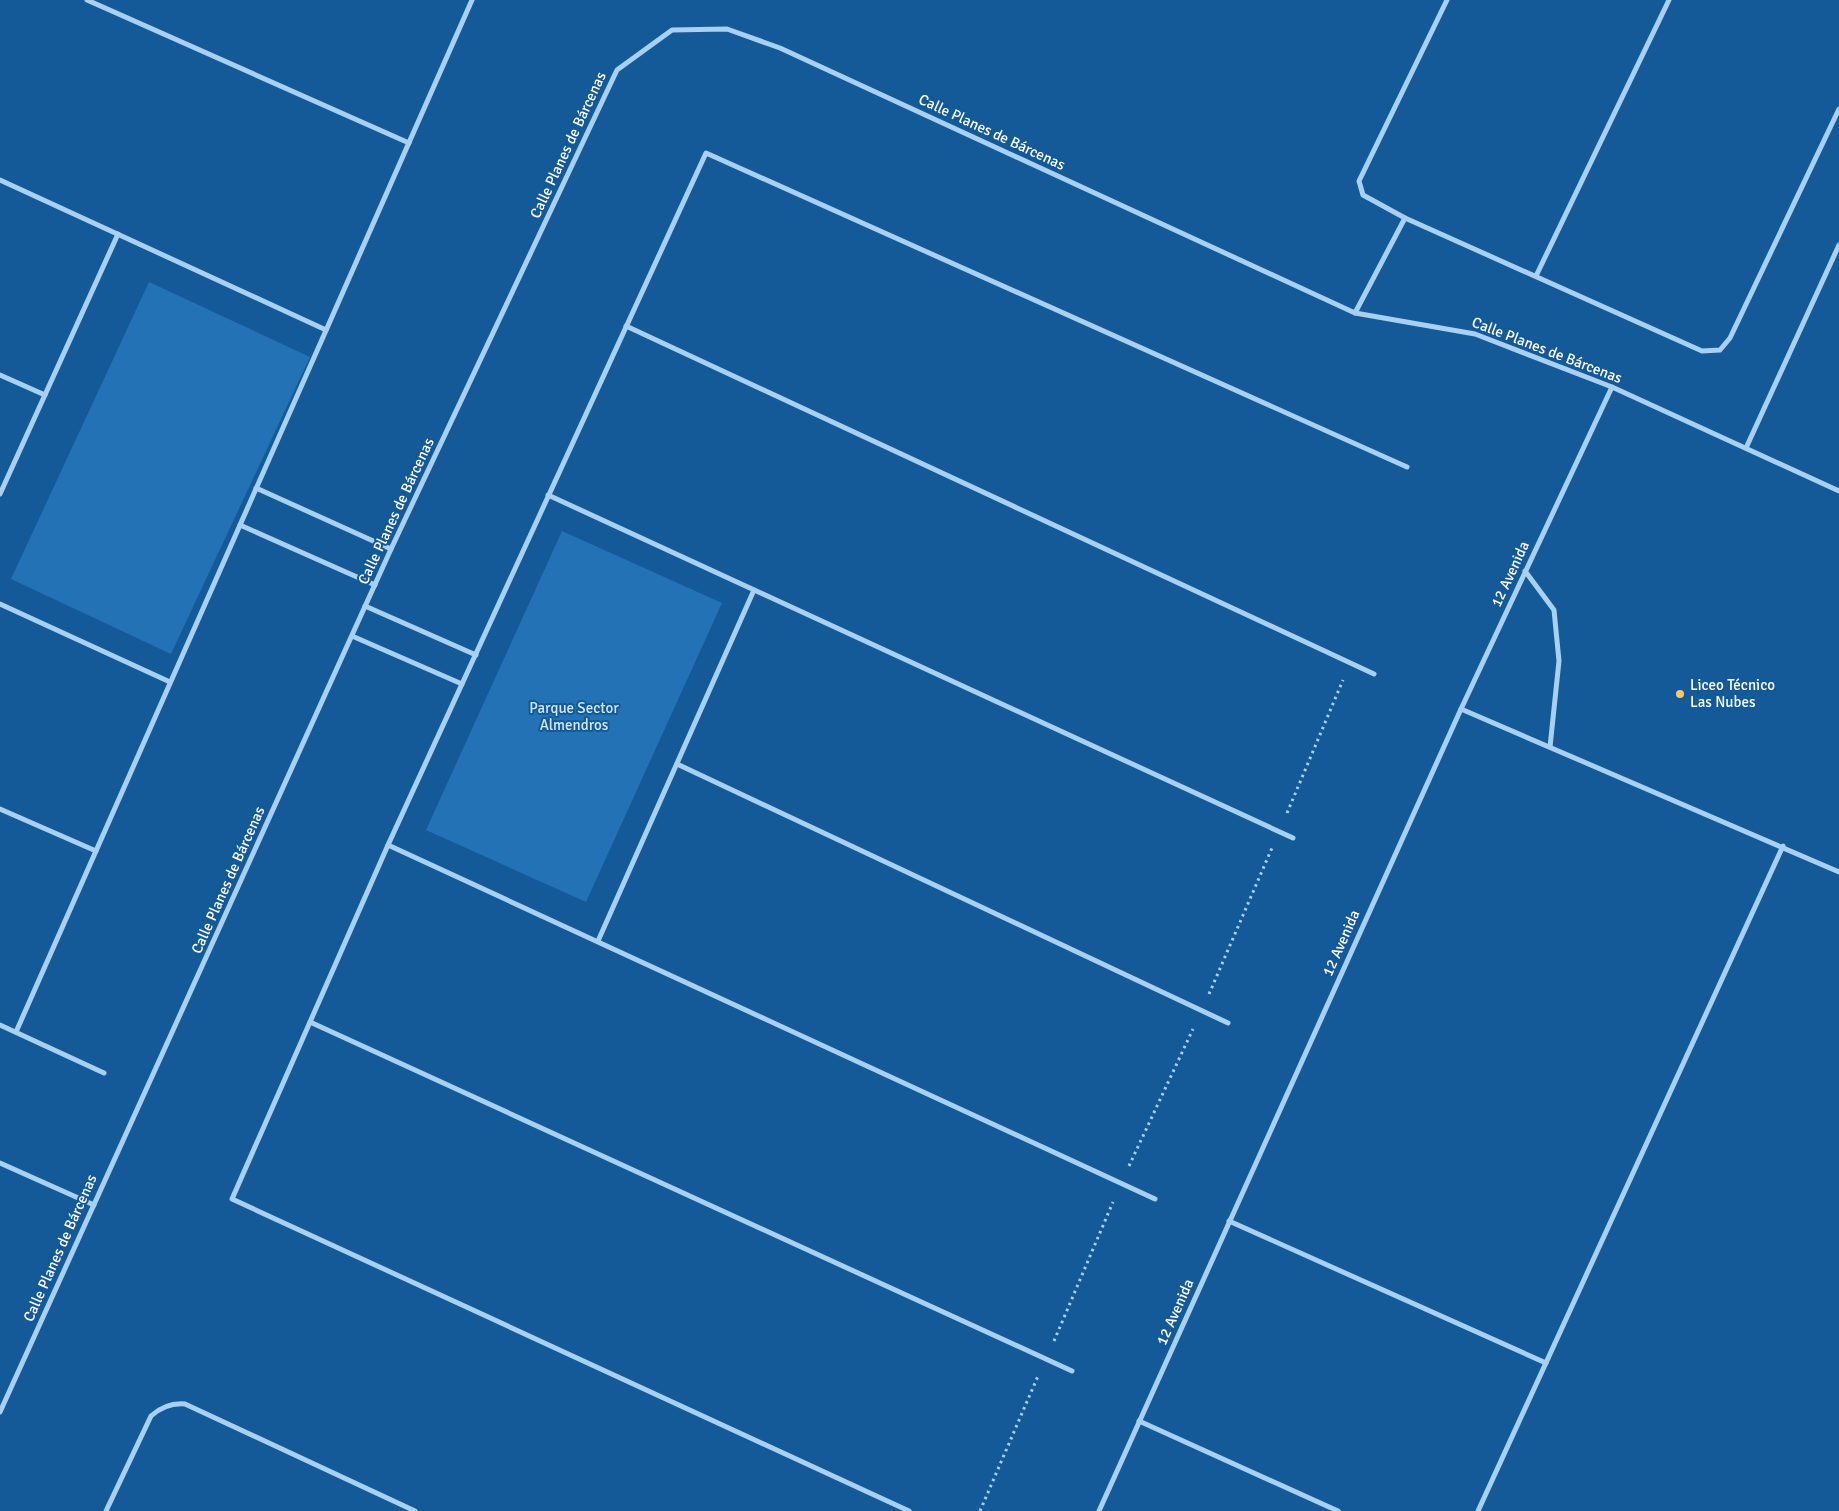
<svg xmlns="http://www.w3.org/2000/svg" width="1839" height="1511" font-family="Signika,sans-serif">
<rect width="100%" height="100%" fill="#145998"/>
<!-- green -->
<g fill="#2372b5">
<polygon points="149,282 310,357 171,654 11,579"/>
<polygon points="562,531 722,603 586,902 426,830"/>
</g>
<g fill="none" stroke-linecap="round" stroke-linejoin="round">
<!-- path -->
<g stroke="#a7d0f3" stroke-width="3" stroke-dasharray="2.5 4" stroke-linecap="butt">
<polyline points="1287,813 1343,680"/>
<polyline points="1209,994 1272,848"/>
<polyline points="1129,1166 1193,1029"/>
<polyline points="1054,1341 1113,1202"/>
<polyline points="980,1511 1038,1376"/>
</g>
<!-- street -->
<g stroke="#a7d0f3" stroke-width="5">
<polyline points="87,0 409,143"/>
<polyline points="1447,0 1359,181 1363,195 1405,218 1702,351 1720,350 1730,338 1839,109"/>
<polyline points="0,180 326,330"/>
<polyline points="1536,276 1669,0"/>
<polyline points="1355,313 1405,218"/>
<polyline points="626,326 1374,674"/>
<polyline points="0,375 45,395"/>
<polyline points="1746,448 1839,245"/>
<polyline points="256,488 391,549"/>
<polyline points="0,494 118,234"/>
<polyline points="548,495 1293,838"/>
<polyline points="240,525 375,585"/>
<polyline points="1525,571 1554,610 1559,661 1550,747"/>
<polyline points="0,604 170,682"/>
<polyline points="365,606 476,655"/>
<polyline points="352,636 462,684"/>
<polyline points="1461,709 1839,872"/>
<polyline points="677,764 1228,1023"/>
<polyline points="0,809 96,851"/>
<polyline points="388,845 1155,1199"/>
<polyline points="598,941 754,590"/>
<polyline points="310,1022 1072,1371"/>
<polyline points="0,1025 104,1073"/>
<polyline points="16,1032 472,0"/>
<polyline points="0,1163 94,1205"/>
<polyline points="1229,1221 1546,1363"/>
<polyline points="0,1412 391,549 617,70 672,30 727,29 780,48 1355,313 1475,334 1612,387 1839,491"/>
<polyline points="1139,1421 1338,1511"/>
<path d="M106,1511L151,1416C161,1407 172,1403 185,1404L415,1511"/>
<polyline points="909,1511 232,1199 388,845 706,153 1407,467"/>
<polyline points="1099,1511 1461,709 1612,387"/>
<polyline points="1478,1511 1783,846"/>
</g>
</g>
<!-- markers -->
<circle fill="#ffc668" stroke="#145998" stroke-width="2" cx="1680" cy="694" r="5"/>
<g text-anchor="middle" stroke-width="4" stroke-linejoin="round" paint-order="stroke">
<!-- street labels -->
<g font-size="15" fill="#fff" stroke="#145998">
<text transform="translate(992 132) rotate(25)" y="5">Calle Planes de Bárcenas</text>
<text transform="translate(568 145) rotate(-65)" y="5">Calle Planes de Bárcenas</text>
<text transform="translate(1547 350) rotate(21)" y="5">Calle Planes de Bárcenas</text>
<text transform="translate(396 511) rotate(-65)" y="5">Calle Planes de Bárcenas</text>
<text transform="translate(1510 574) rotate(-65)" y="5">12 Avenida</text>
<text transform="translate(228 880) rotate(-66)" y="5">Calle Planes de Bárcenas</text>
<text transform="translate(1341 943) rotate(-66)" y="5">12 Avenida</text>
<text transform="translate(60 1248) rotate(-66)" y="5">Calle Planes de Bárcenas</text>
<text transform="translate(1175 1312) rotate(-66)" y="5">12 Avenida</text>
</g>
<!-- poi labels -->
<g font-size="15" fill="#fff" stroke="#145998" text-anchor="start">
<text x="1690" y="690">Liceo Técnico<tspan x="1690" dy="17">Las Nubes</tspan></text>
</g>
<!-- park labels -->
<g font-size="15" fill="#cfe8fd" stroke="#145998">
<text x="574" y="713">Parque Sector<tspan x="574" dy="17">Almendros</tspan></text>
</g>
</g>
</svg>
